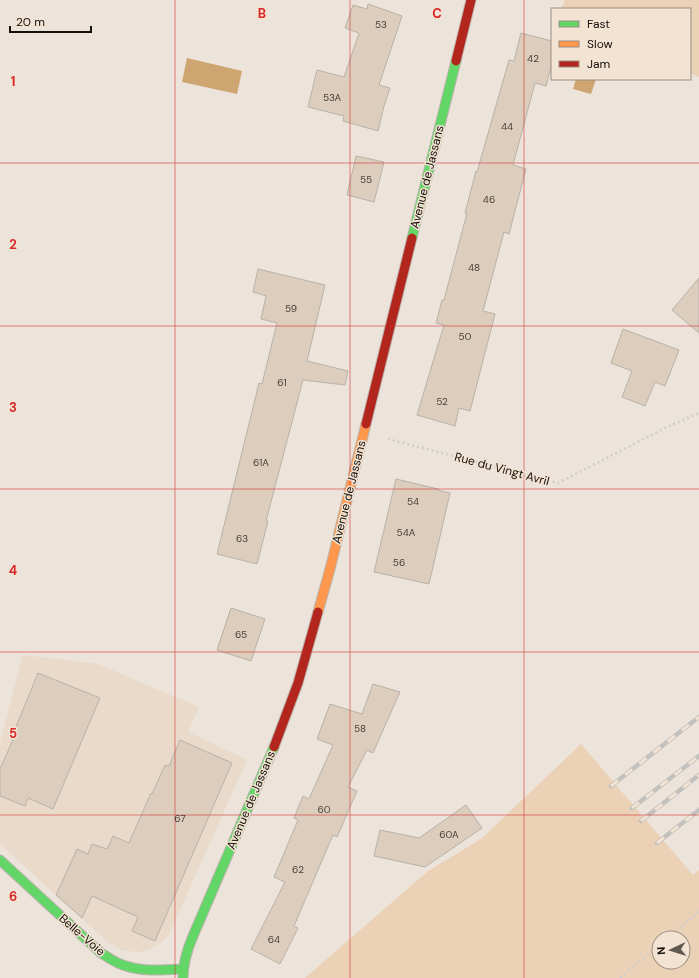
<svg xmlns="http://www.w3.org/2000/svg" width="699" height="978" font-family="'DM Sans',sans-serif">
<rect width="100%" height="100%" fill="#ece3da"/>
<!-- built -->
<polygon fill="#e9dac9" points="23,655 98,664 199,707 188,732 247,760 170,932 163,941 151,949 141,952 126,951 119,949 113,944 111,945 0,844 0,742"/>
<!-- green -->
<g fill="#ebd1b5" fill-rule="evenodd">
<polygon points="565,0 699,0 699,77 690,73 690,9 561,9"/>
<path d="M581,744L693,875L699,870V978H305L428,871L481,839ZM659,938H683V962H659Z"/>
</g>
<!-- water -->
<g fill="#cea471">
<polygon points="187,58 242,71 237,94 182,82"/>
<polygon points="576,79 596,79 591,94 573,89"/>
</g>
<!-- building -->
<g fill="#dccdbc" stroke="#b8b2aa">
<polygon points="368,4 402,16 379,85 390,88 384,106 378,131 343,121 344,116 308,107 317,70 344,77 359,33 345,28 353,5 367,9"/>
<polygon points="521,33 552,41 552,63 546,86 535,83 513,165 526,169 509,234 504,232 483,311 495,314 470,411 459,408 455,426 417,415 444,325 436,323 442,300 444,300 467,213 465,213 476,171 477,172 509,60 514,61"/>
<polygon points="356,156 384,162 374,202 347,195"/>
<polygon points="258,269 325,285 307,361 348,371 345,385 303,380 266,521 268,521 257,564 217,554 259,383 262,384 277,323 261,319 266,296 253,292"/>
<polygon points="699,278 699,333 672,310"/>
<polygon points="623,329 679,350 665,386 655,382 645,406 622,397 632,371 611,363"/>
<polygon points="396,479 438,489 437,490 450,493 429,584 374,572"/>
<polygon points="231,608 265,619 251,661 217,650"/>
<polygon points="38,673 100,698 53,809 28,798 25,806 0,796 0,769 13,740 11,739"/>
<polygon points="373,684 400,692 373,753 367,750 348,787 357,791 337,837 333,835 294,926 298,928 280,964 251,949 285,882 274,877 298,820 294,818 303,796 309,799 333,745 317,739 330,704 362,714"/>
<polygon points="180,740 232,763 155,941 132,931 138,917 92,896 82,918 56,895 77,849 88,854 92,844 107,849 113,836 129,843 151,793 152,794 165,765 169,766"/>
<polygon points="466,805 482,828 425,867 374,856 380,830 419,838"/>
</g>
<g fill="none" stroke-linecap="round" stroke-linejoin="round">
<!-- fast casing -->
<g stroke="#bbb4ad" stroke-width="11">
<g id="fast">
<polyline points="412,238 456,61"/>
<path d="M0,860L101,953C109,958 117,964 126,966C144,972 165,970 183,969"/>
<path d="M183,978C183,963 187,950 193,936L274,747"/>
</g>
</g>
<!-- slow casing -->
<g stroke="#bbb4ad" stroke-width="11">
<polyline id="slow" points="318,612 330,569 366,424"/>
</g>
<!-- jam casing -->
<g stroke="#bbb4ad" stroke-width="11">
<g id="jam">
<polyline points="456,61 471,0"/>
<polyline points="366,424 412,238"/>
<polyline points="274,747 298,683 318,612"/>
</g>
</g>
<!-- path -->
<g stroke="#d0cecc" stroke-width="2.5" stroke-dasharray="2 3" stroke-linecap="butt">
<polyline points="388,439 558,483 667,427 699,413"/>
<polyline points="667,938 699,912"/>
<polyline points="620,978 659,945"/>
</g>
<!-- fast -->
<use href="#fast" stroke="#63d668" stroke-width="9"/>
<!-- slow -->
<use href="#slow" stroke="#ff974d" stroke-width="9"/>
<!-- jam -->
<use href="#jam" stroke="#b3261e" stroke-width="9"/>
<!-- rail casing -->
<g stroke="#c3c1be" stroke-width="4.5">
<g id="rail">
<polyline points="611,786 699,717"/>
<polyline points="632,808 699,756"/>
<polyline points="641,821 699,775"/>
<polyline points="657,843 699,810"/>
</g>
</g>
<!-- rail -->
<use href="#rail" stroke="#f3e3d3" stroke-width="3" stroke-dasharray="9" stroke-linecap="butt"/>
</g>
<!-- grid -->
<path fill="none" stroke="#d62828" stroke-width="1" stroke-opacity="0.55" d="M175,0V978M350,0V978M524,0V978M0,163H699M0,326H699M0,489H699M0,652H699M0,815H699"/>
<g text-anchor="middle" stroke-width="3" stroke-linejoin="round" paint-order="stroke">
<!-- number labels -->
<g font-size="10" fill="#463e36">
<text x="381" y="28">53</text>
<text x="533" y="62">42</text>
<text x="332" y="101">53A</text>
<text x="507" y="130">44</text>
<text x="366" y="183">55</text>
<text x="489" y="203">46</text>
<text x="474" y="271">48</text>
<text x="291" y="312">59</text>
<text x="465" y="340">50</text>
<text x="282" y="386">61</text>
<text x="442" y="405">52</text>
<text x="261" y="466">61A</text>
<text x="413" y="505">54</text>
<text x="406" y="536">54A</text>
<text x="242" y="542">63</text>
<text x="399" y="566">56</text>
<text x="241" y="638">65</text>
<text x="360" y="732">58</text>
<text x="324" y="813">60</text>
<text x="180" y="822">67</text>
<text x="449" y="838">60A</text>
<text x="298" y="873">62</text>
<text x="274" y="943">64</text>
</g>
<!-- street labels -->
<g font-size="12" fill="#140f09" stroke="#f3e3d3">
<text transform="translate(427 177) rotate(-76)" y="4">Avenue de Jassans</text>
<text transform="translate(502 469) rotate(15)" y="4">Rue du Vingt Avril</text>
<text transform="translate(349 492) rotate(-76)" y="4">Avenue de Jassans</text>
<text transform="translate(251 800) rotate(-67)" y="4">Avenue de Jassans</text>
<text transform="translate(82 935) rotate(41)" y="4">Belle-Voie</text>
</g>
</g>
<g font-size="13" text-anchor="middle" font-weight="bold" fill="#d62828" stroke="#f3e3d3" stroke-width="3" stroke-linejoin="round" paint-order="stroke">
<text x="262" y="18">B</text>
<text x="437" y="18">C</text>
<text x="13" y="86">1</text>
<text x="13" y="249">2</text>
<text x="13" y="412">3</text>
<text x="13" y="575">4</text>
<text x="13" y="738">5</text>
<text x="13" y="901">6</text>
</g>
<!-- legend -->
<rect x="551" y="8" width="140" height="72" fill="#f3e3d3" stroke="#9a8e82"/>
<rect x="559" y="21" width="20" height="6" fill="#63d668" stroke="#9a8e82"/>
<text x="587" y="28" font-size="12" fill="#140f09">Fast</text>
<rect x="559" y="41" width="20" height="6" fill="#ff974d" stroke="#9a8e82"/>
<text x="587" y="48" font-size="12" fill="#140f09">Slow</text>
<rect x="559" y="61" width="20" height="6" fill="#b3261e" stroke="#9a8e82"/>
<text x="587" y="68" font-size="12" fill="#140f09">Jam</text>
<!-- north arrow -->
<g transform="translate(671 950) rotate(266)"><circle r="19" fill="#f3e3d3" stroke="#9a8e82"/>
<path d="M0-3L7 15L0 10L-7 15Z" fill="#605952"/>
<text y="-6" font-size="11" font-weight="bold" text-anchor="middle" fill="#140f09">N</text>
</g>
<!-- scale -->
<path d="M10 26v6h81v-6" fill="none" stroke="#140f09" stroke-width="2"/>
<text x="16" y="26" font-size="12" fill="#140f09" stroke="#f3e3d3" stroke-width="3" paint-order="stroke">20 m</text>
</svg>
